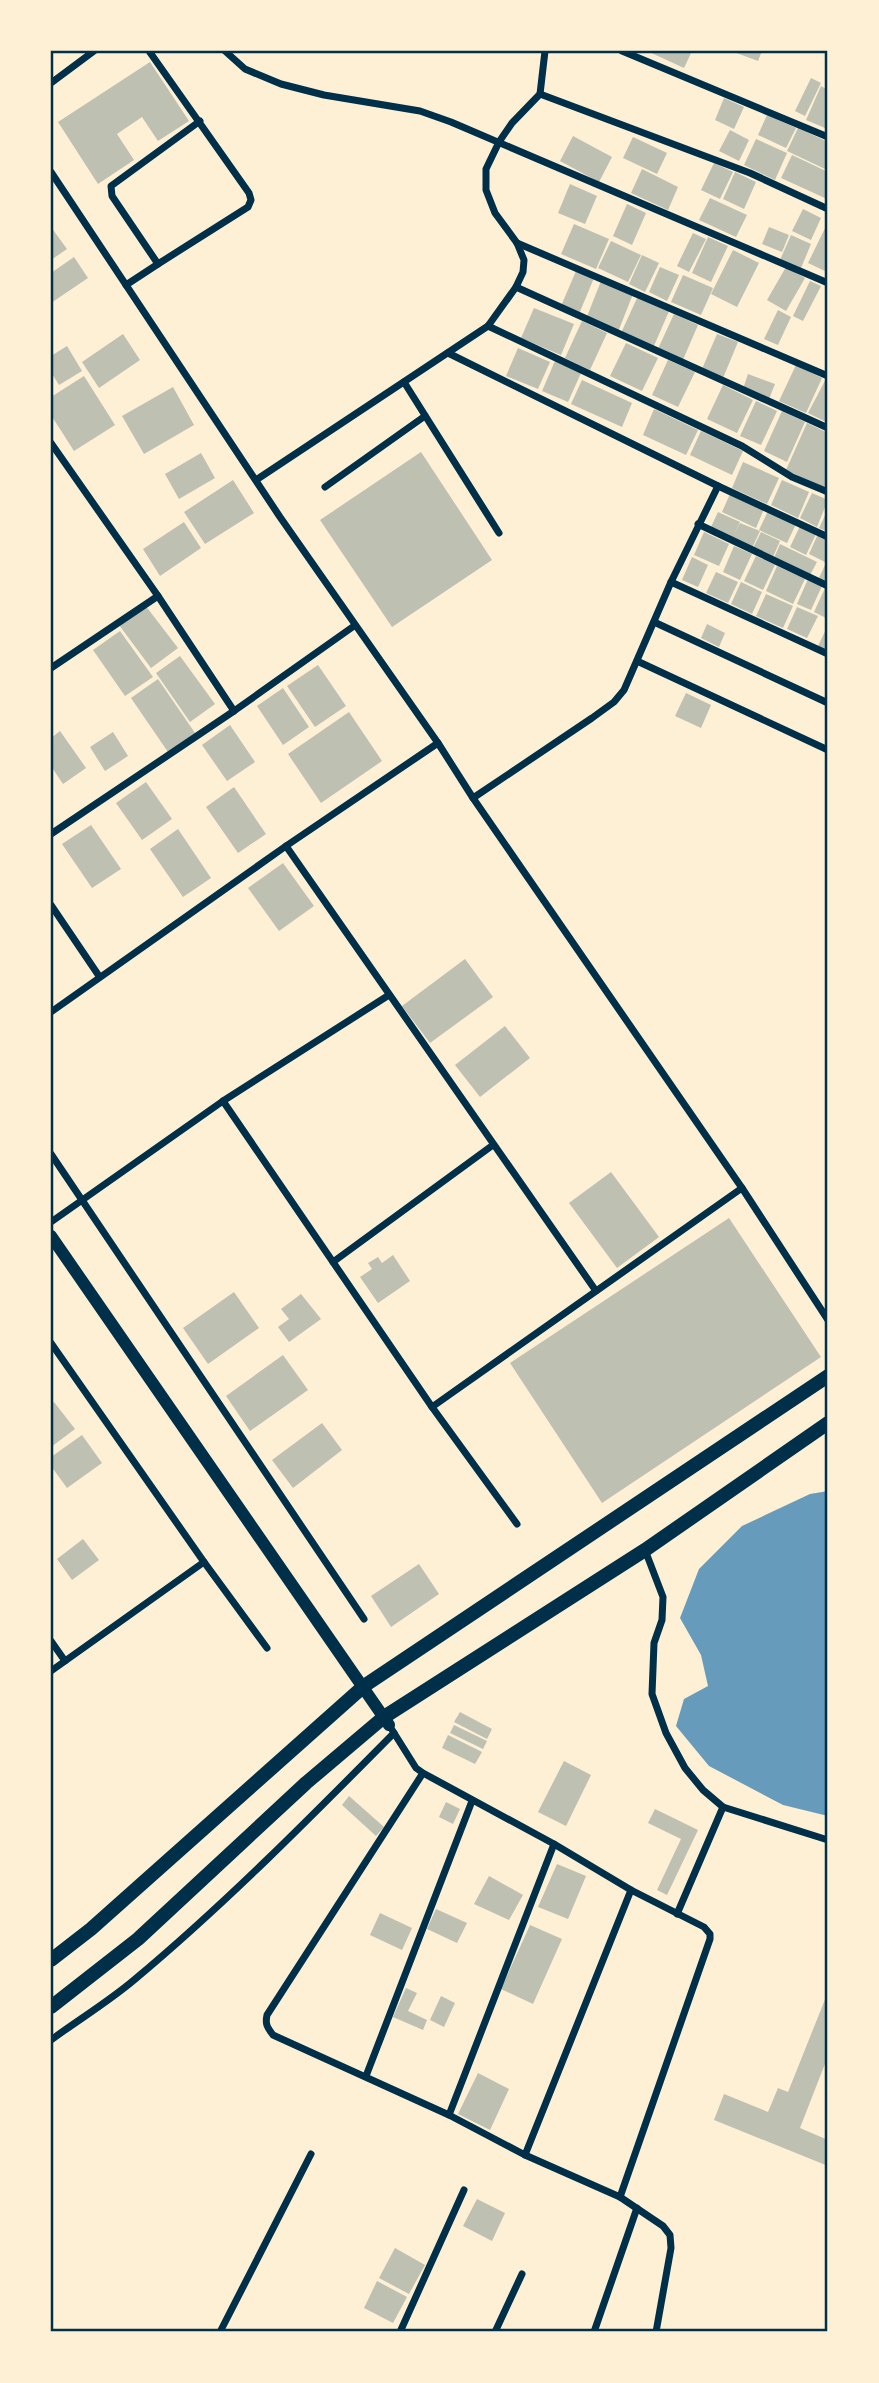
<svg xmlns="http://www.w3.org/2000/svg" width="879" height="2383" font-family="'Space Grotesk',sans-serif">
<rect width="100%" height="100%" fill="#fdf0d5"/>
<!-- water -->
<polygon fill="#669bbc" points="828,1491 828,1816 783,1805 709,1766 676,1726 684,1699 708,1686 701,1655 680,1618 699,1569 742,1526 810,1494"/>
<!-- building -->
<g fill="#bec0b2">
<polygon points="647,51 692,51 684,68"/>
<polygon points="731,51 762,51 758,61"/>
<polygon points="150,62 189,121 158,141 142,117 117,134 134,160 98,184 58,122"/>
<polygon points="811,78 821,83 805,116 795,111"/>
<polygon points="821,86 828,90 828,125 825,128 806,120"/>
<polygon points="724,98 744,107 734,129 715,120"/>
<polygon points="767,115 796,128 786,148 758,135"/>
<polygon points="798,128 828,142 828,161 825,169 787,151"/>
<polygon points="730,130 749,140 739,161 719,151"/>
<polygon points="573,136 612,157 599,182 560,161"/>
<polygon points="633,137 667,153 657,174 623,158"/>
<polygon points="756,139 787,153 775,180 744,165"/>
<polygon points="792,155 828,172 827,199 781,178"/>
<polygon points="714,163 733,172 720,199 701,190"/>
<polygon points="642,169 678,187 668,210 631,193"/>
<polygon points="735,172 756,182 744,209 723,199"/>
<polygon points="570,184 597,196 585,224 558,213"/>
<polygon points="710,198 747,215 736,237 699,220"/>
<polygon points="627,204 646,213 632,245 613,236"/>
<polygon points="803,209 821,218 811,240 792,231"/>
<polygon points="828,222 828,269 827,272 808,263"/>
<polygon points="574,224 609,239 596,269 561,254"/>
<polygon points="51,227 67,249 51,260"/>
<polygon points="769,227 789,235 782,252 762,244"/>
<polygon points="693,233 706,239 689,272 677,266"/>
<polygon points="791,235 811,244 801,268 780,260"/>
<polygon points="708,237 728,246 711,282 692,273"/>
<polygon points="611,241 641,255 628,282 598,268"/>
<polygon points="733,250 759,263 737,307 711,294"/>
<polygon points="642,255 659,263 645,292 629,284"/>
<polygon points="74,257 88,278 51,303 51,273"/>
<polygon points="660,267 679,275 667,301 649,292"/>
<polygon points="786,267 805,278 786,311 767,300"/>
<polygon points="576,271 594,278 579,314 561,306"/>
<polygon points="683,275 713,288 701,315 671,302"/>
<polygon points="601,281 633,294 618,332 586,319"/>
<polygon points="810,281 821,286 803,321 793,316"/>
<polygon points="638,296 670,309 653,348 621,333"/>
<polygon points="534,308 574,324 561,355 521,338"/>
<polygon points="778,310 791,317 778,345 764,339"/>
<polygon points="674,314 698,325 682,362 657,351"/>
<polygon points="582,321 607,333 590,370 565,358"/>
<polygon points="123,334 140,360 99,388 82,362"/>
<polygon points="717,334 738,342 723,378 702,369"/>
<polygon points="626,343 658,358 642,391 610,376"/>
<polygon points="67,346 82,371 59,385 51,372 51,356"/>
<polygon points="518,348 550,362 538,389 506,376"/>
<polygon points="668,360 695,372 678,407 652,395"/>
<polygon points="555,361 581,373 568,402 542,391"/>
<polygon points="796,365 822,378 806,413 779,401"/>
<polygon points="748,374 775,384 769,399 743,389"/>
<polygon points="828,375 828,423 808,413"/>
<polygon points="84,376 115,425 74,451 51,415 51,397"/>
<polygon points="582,380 632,403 622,427 571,404"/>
<polygon points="723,385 753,400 737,433 707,419"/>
<polygon points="173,387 194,425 144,454 122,416"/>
<polygon points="756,401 777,411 761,445 740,436"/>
<polygon points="654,409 698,430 686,455 643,435"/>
<polygon points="782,411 805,422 787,462 764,451"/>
<polygon points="807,423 828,433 828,479 824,488 786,470"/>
<polygon points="701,431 743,451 732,475 690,455"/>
<polygon points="421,452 492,560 392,627 320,520"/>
<polygon points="201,453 215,478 179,499 165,474"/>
<polygon points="743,462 779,478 767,504 732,488"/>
<polygon points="233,480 254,513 205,544 184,512"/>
<polygon points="782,480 809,492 798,518 771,505"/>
<polygon points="812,493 828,500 817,527 800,518"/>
<polygon points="730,494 764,509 756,528 722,512"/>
<polygon points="828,509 828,532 819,528"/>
<polygon points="768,511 796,524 787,543 759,530"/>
<polygon points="718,512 740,522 734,534 740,523 760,531 752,548 711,527"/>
<polygon points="184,522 201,548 160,576 143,549"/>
<polygon points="801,524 817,532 806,555 790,547"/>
<polygon points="704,532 729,544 719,566 694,555"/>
<polygon points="761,532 780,541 773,557 753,548"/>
<polygon points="818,534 828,539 828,556 825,562 809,554"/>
<polygon points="780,544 817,562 810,575 774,558"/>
<polygon points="734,546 752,554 740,580 723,572"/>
<polygon points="756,556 775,565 763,590 744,581"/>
<polygon points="692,557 708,565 698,587 682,580"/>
<polygon points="826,563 828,564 828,585 818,580"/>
<polygon points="777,566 805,579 793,604 766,591"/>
<polygon points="716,572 738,582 728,603 706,593"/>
<polygon points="808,579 822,586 811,610 797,604"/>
<polygon points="741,582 762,592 752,614 731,604"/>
<polygon points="825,588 828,589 828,619 814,612"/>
<polygon points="766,594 793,606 783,628 756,616"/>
<polygon points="145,605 178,648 151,668 119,625"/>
<polygon points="797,607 818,616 807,638 787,629"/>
<polygon points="707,624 725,633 719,647 701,638"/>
<polygon points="828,625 828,651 818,646"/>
<polygon points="120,631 153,677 125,696 93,650"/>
<polygon points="180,656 215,704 190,722 156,673"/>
<polygon points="318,665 346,706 315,727 287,686"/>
<polygon points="158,679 195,733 168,752 131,698"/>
<polygon points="283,688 309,727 283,745 257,706"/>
<polygon points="686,693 711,705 701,728 675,716"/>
<polygon points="349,712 382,761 321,803 288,754"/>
<polygon points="230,725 255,762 227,781 202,745"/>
<polygon points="60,731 86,768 63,784 51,766 51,738"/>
<polygon points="113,732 128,756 105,771 90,747"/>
<polygon points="146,782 172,819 142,840 116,803"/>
<polygon points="234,787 266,834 238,853 206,807"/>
<polygon points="91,825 121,869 92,888 62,844"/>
<polygon points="178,829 211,878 183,897 150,849"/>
<polygon points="283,863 314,906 279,931 248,888"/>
<polygon points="465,959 493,997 430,1043 402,1006"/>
<polygon points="505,1026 530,1058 480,1097 455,1065"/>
<polygon points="611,1172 659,1237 617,1268 569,1203"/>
<polygon points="729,1218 821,1357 602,1503 510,1363"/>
<polygon points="393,1255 410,1281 378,1303 360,1277 372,1269 368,1263 378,1257 382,1263"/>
<polygon points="234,1292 259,1328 208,1364 183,1328"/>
<polygon points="301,1294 321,1319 289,1342 278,1327 289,1319 281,1309"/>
<polygon points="283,1355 308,1390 250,1431 226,1396"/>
<polygon points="54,1402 75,1429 51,1447 51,1405"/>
<polygon points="322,1423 342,1450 293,1488 272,1460"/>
<polygon points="82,1435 102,1463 67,1488 51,1466 51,1457"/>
<polygon points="83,1539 99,1560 72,1580 57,1559"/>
<polygon points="419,1564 439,1594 391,1627 371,1596"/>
<polygon points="460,1712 492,1729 487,1739 454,1722"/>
<polygon points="454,1725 487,1741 483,1749 450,1733"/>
<polygon points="448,1735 482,1752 475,1764 442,1748"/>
<polygon points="564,1761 591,1775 566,1826 538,1812"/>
<polygon points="349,1796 384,1827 376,1836 342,1805"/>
<polygon points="446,1802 460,1809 453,1824 439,1817"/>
<polygon points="655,1809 698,1830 667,1895 657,1890 681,1839 648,1823"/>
<polygon points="557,1864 586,1876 568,1919 538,1907"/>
<polygon points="489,1876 523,1895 509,1920 474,1904"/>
<polygon points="436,1909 467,1923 457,1943 427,1929"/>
<polygon points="380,1913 412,1928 402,1950 370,1935"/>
<polygon points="530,1925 562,1939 533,2004 501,1989"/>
<polygon points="406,1988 417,1993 408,2011 427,2020 423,2030 393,2017"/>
<polygon points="828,1992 828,2056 800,2128 828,2140 828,2166 714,2120 724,2094 768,2112 778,2088 788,2092"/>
<polygon points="441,1996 455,2003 444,2027 430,2020"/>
<polygon points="478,2073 509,2089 490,2130 458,2114"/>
<polygon points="477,2199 505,2213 492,2241 463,2226"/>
<polygon points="395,2248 425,2265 409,2294 379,2278"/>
<polygon points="377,2281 407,2297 393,2323 364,2308"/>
</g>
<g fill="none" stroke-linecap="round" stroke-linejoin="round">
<!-- minor -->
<g stroke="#003049" stroke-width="7">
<polyline points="149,51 249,193 251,200 248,207 158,264 112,196 111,186 200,121"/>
<polyline points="225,51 245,69 281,84 324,95 420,111 451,122 828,283"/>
<polyline points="622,51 828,137"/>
<polyline points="51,83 94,51"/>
<polyline points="540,94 750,173 828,209"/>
<polyline points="51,172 280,517 438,743 473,798 742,1188 828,1320"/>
<polyline points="517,243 828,376"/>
<polyline points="126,285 158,264"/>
<polyline points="516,287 828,428"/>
<polyline points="488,326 742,446 792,477 828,492"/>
<polyline points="448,353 718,486 828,537"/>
<polyline points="404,382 499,533"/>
<polyline points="51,443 158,596 234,711"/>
<polyline points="256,480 488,326 516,287 523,272 524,260 517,243 495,213 486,190 486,169 499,142 512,123 540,94 545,51"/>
<polyline points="325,487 425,416"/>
<polyline points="698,524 828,586"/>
<polyline points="671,582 828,654"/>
<polyline points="654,622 828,703"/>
<polyline points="637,661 828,750"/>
<polyline points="51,668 158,596"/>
<polyline points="473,798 592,718 614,702 624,690 671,582 718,486"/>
<polyline points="51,834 234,711 354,626"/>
<polyline points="286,846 596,1291"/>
<polyline points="51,905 99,976"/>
<polyline points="51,1012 286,846 438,743"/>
<polyline points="223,1101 432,1407 517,1524"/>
<polyline points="51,1154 364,1619"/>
<polyline points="51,1222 223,1101 389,995"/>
<polyline points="333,1262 493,1145"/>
<polyline points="51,1343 204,1562 267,1648"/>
<polyline points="432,1407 742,1188"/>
<polyline points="645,1550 663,1597 662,1620 654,1643 652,1694 666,1733 685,1768 703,1790 723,1807 828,1840"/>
<polyline points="51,1641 65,1661"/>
<polyline points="51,1671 204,1562"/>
<path d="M389,1725L416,1768L423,1773L267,2015C265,2024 267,2027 273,2035L449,2115L525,2155L620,2197L710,1939V1934L704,1927L631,1890L554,1844L423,1773"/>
<polyline points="677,1914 723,1807"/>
<path d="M51,2040C78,2020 108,2002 134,1980C225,1904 310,1818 394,1733"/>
<polyline points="366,2076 472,1801"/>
<polyline points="449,2115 554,1844"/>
<polyline points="525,2155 631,1890"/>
<polyline points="620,2197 663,2226 670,2235 671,2248 656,2332"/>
<polyline points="220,2332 311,2154"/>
<polyline points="400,2332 464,2190"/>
<polyline points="495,2332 522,2274"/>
<polyline points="594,2332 637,2208"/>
</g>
<!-- tertiary -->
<polyline stroke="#003049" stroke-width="12" points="51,1236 389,1725"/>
<!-- secondary -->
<g stroke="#003049" stroke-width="14">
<polyline points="51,1960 91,1929 364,1686 828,1376"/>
<polyline points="51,2007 138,1939 306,1783 384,1717 645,1550 828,1423"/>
</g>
</g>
<!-- border -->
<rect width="879" height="2383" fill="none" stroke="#fdf0d5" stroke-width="105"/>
<rect x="52" y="52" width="774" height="2278" fill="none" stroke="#003049" stroke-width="2.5"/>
</svg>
